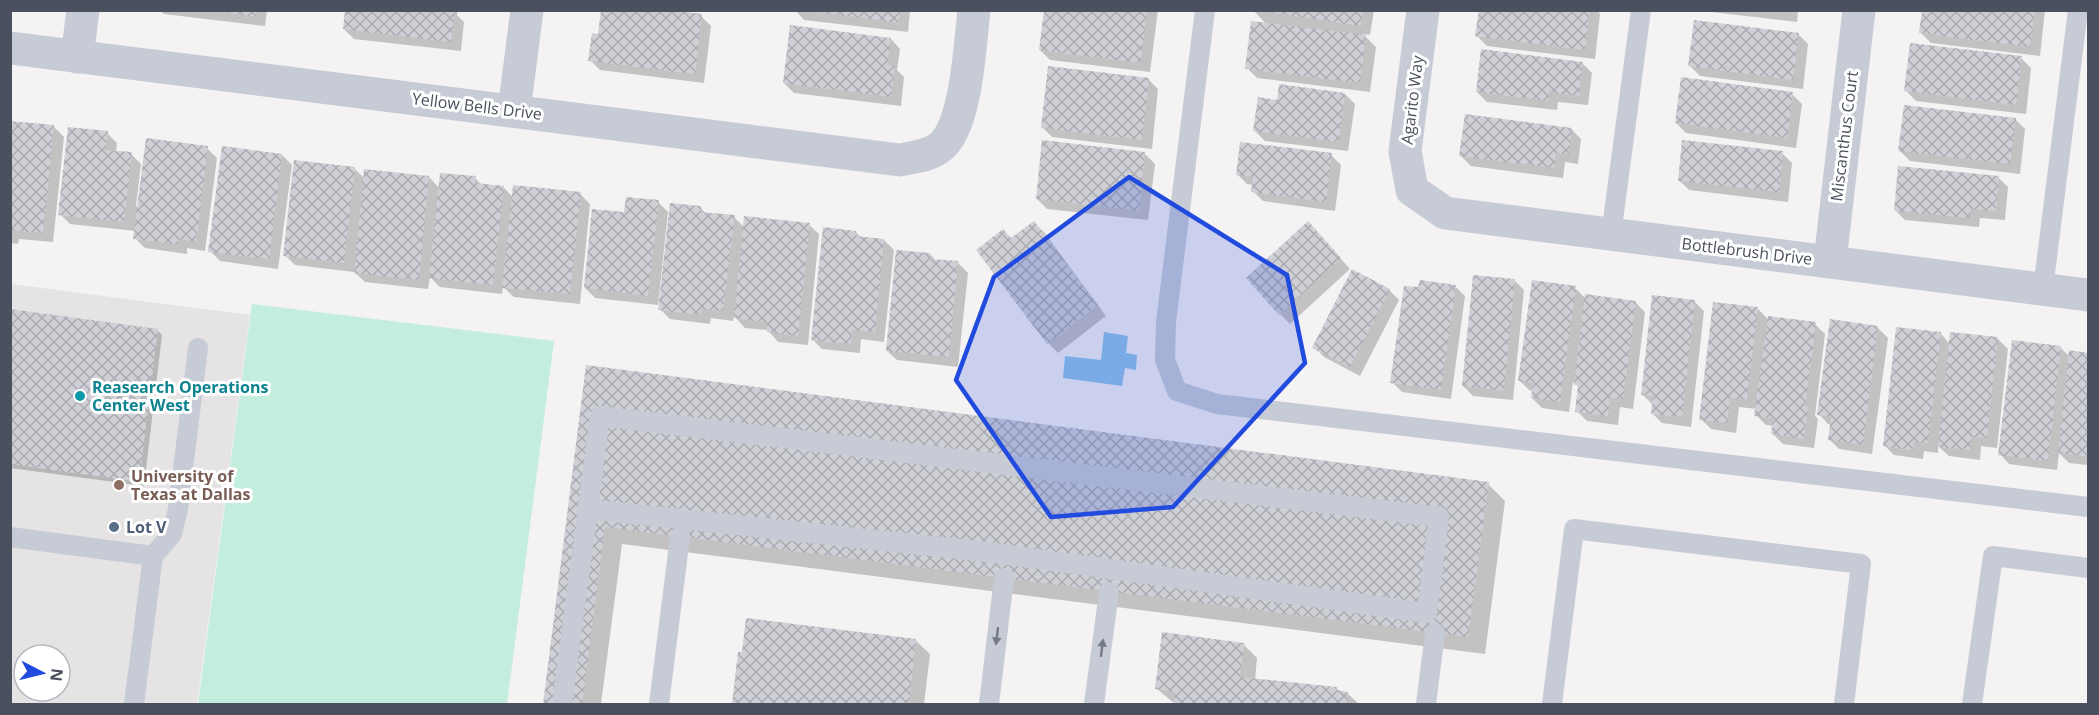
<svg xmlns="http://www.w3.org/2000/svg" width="2099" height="715" font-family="'Open Sans',sans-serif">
<defs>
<pattern id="building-cross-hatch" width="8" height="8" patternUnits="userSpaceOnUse" patternTransform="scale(1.5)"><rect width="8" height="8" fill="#cfd0d6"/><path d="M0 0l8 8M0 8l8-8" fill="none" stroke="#aaabb1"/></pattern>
</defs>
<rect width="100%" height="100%" fill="#f4f2f2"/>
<!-- education -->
<path fill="#e5e3e3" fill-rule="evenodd" d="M11,284L250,315L197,704H11ZM24,655H60V691H24Z"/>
<!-- green -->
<polygon fill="#c3eedd" points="252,304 554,341 507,704 198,704"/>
<!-- water -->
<polygon fill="#92c4e9" points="1104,332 1128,336 1126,353 1137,355 1136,370 1125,368 1122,386 1063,378 1065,356 1101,360"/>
<!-- shadow -->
<g fill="#0003">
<polygon points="160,10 267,10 265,26 164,14"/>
<polygon points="346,10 458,10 457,15 464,22 461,51 354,39 344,29"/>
<polygon points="795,10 910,10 908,32 804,20"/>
<polygon points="1045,10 1158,10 1150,72 1050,60 1040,50"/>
<polygon points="1253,10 1374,10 1370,35 1363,34 1376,47 1370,92 1257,78 1247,68 1266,24"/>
<polygon points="1480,10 1597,10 1600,14 1595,59 1487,46 1477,36"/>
<polygon points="1695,10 1798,10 1797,22"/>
<polygon points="1924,10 2045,10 2040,56 1931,43 1921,33"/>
<polygon points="701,16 711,26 704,83 600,70 590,60"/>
<polygon points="1798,34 1808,44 1803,89 1700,76 1690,66"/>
<polygon points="891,39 900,49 897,70 904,77 901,106 794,93 784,83"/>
<polygon points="2021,58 2031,68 2026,114 1916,101 1906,91"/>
<polygon points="1582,63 1592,73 1588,105 1558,102 1557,110 1487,102 1477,92"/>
<polygon points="1148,79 1158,89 1152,149 1052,137 1042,127"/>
<polygon points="1345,94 1355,104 1348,151 1265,141 1255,131 1278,101"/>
<polygon points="1792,94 1802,104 1796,148 1686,133 1676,123"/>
<polygon points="2015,119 2025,129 2020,174 1910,161 1900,151"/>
<polygon points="10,122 54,127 64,137 53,242 19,239 18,244 10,243"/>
<polygon points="1571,129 1581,139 1578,164 1565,162 1563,178 1471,166 1461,156"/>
<polygon points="107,133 117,143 116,152 131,154 141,164 136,206 139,207 207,148 217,158 205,251 187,248 187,254 145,248 135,238 136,231 70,224 60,214"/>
<polygon points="1782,153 1792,163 1788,202 1689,190 1679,180"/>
<polygon points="1145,154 1155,164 1148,220 1047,209 1037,199"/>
<polygon points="282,155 292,165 278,269 220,261 210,251"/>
<polygon points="1331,155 1341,165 1335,211 1263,201 1253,191 1254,185 1247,184 1237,174"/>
<polygon points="355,169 365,179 429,177 440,189 475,178 482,185 503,187 513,197 580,194 590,204 580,304 514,297 503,287 502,294 440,287 430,277 428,289 365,282 354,272 295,265 285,255"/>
<polygon points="1998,177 2008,187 2005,220 1980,218 1979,227 1905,220 1895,210"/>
<polygon points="658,202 668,212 658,305 595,298 585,288 625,214"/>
<polygon points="701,208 706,214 734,217 744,227 809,225 819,234 808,345 778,342 768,330 745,328 734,316 733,321 711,318 710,324 670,319 660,309"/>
<polygon points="1034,223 1044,232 1106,316 1058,353 1048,343 1012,240"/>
<polygon points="856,232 861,238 884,240 894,250 884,342 861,339 860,353 822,349 812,339"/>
<polygon points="1318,233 1350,269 1290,324 1280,314"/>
<polygon points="930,254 936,261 958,263 968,273 958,367 897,360 887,351"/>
<polygon points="1514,280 1524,290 1513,400 1473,396 1463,386"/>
<polygon points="1455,286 1465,296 1451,399 1402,392 1392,382"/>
<polygon points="1575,288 1586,299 1635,302 1645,312 1633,409 1620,407 1618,425 1587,421 1577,411 1580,388 1573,382 1569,412 1542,408 1532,398 1533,391 1529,390 1519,380"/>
<polygon points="1389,290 1399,300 1360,376 1324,357 1314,347"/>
<polygon points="1694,301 1704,311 1691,427 1662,423 1652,413 1652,404 1642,394"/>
<polygon points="1758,309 1769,320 1815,324 1825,334 1815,416 1818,419 1814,448 1783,444 1773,434 1774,426 1766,425 1756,415 1757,409 1739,407 1736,433 1711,429 1701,419"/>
<polygon points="10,310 157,330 162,335 144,486 10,468"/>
<polygon points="1878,328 1888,338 1872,454 1839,449 1829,439 1831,425 1828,424 1819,414"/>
<polygon points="1940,333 1950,344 1998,339 2008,349 1997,448 1981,446 1980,460 1949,456 1938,446 1938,453 1924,451 1923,459 1894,455 1884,445"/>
<polygon points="2061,348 2070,357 2070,352 2088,354 2088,465 2069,463 2059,453 2057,470 2009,464 2000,454"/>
<polygon points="587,367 1488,484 1505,501 1485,654 622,544 601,704 544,704"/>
<polygon points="915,640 930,654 924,704 733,704 740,653"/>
<polygon points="1243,644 1257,658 1255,680 1336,688 1340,692 1347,693 1359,704 1175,704 1156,688"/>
</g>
<!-- building -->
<g fill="url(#building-cross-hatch)">
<polygon points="214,10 257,10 256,17"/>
<polygon points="345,10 455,11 451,42 343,29"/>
<polygon points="601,10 671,10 702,14 695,74 588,61 592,33 598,34"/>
<polygon points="803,10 900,10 898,23"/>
<polygon points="1044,10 1147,10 1141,63 1039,50"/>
<polygon points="1256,10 1363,10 1361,26"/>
<polygon points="1479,10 1590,10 1585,50 1475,36"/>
<polygon points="1922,10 2035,10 2030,47 1919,33"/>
<polygon points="1694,20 1799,33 1793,80 1688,66"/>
<polygon points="1251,21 1366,35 1360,83 1245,69"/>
<polygon points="790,25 891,38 887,65 895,66 891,97 783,83"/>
<polygon points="1910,43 2022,56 2016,105 1904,91"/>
<polygon points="1481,49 1583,62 1579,96 1549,92 1548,101 1476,92"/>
<polygon points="1048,66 1149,78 1142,140 1041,128"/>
<polygon points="1681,77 1793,92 1787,138 1675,123"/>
<polygon points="1279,84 1345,93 1339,142 1253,131 1258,97 1277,100"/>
<polygon points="1904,105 2016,118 2010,164 1898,151"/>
<polygon points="1465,114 1572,128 1569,154 1556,153 1554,168 1459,156"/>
<polygon points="10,121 54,125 43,233 10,230"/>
<polygon points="68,127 108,131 105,150 132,152 124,222 58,215"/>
<polygon points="146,138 208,146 196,242 178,239 177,244 133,239"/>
<polygon points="1042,140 1145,152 1139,211 1036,199"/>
<polygon points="1682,140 1783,151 1779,192 1678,181"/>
<polygon points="1240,142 1332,153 1326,202 1251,192 1253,177 1236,175"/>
<polygon points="222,146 282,154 269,259 208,252"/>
<polygon points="294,160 355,167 344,263 283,256"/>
<polygon points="1898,166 1999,176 1996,211 1971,209 1970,218 1894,211"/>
<polygon points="364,169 429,176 419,280 354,273"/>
<polygon points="440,173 476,176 475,183 504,186 493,285 429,278"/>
<polygon points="513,185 581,192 570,294 502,288"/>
<polygon points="626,197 659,200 648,296 584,288 592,209 624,212"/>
<polygon points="670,203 701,206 701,212 735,215 723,311 701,309 701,315 658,310"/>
<polygon points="744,216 810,223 798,336 767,332 767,322 734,318"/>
<polygon points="1034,221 1098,305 1047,344 976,250 1003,229 1011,238"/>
<polygon points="1308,221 1341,258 1279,315 1246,278"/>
<polygon points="823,227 856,231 856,236 884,239 875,332 852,330 851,344 811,340"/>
<polygon points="896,250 930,253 930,259 958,261 949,357 886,351"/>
<polygon points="1352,269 1390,289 1350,367 1312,348"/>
<polygon points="1473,275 1515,279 1504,391 1462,386"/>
<polygon points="1420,280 1456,285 1441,390 1390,383 1404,286 1418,287"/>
<polygon points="1532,280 1576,286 1560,402 1531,398 1533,383 1518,381"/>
<polygon points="1585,294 1636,301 1623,399 1610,398 1608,416 1575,412 1578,385 1574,385"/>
<polygon points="1652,295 1695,300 1682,417 1651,414 1653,396 1641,395"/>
<polygon points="1713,302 1758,307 1747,400 1730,398 1727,423 1699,420"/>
<polygon points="10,309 158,329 139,482 10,464"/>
<polygon points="1768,316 1816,322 1805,407 1808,407 1804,439 1771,434 1773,418 1754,416"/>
<polygon points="1830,319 1878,326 1863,445 1828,440 1831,417 1817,415"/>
<polygon points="1896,327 1941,332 1928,443 1914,442 1913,450 1883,446"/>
<polygon points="1950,332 1998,337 1987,438 1972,437 1970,450 1938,447"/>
<polygon points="2012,340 2061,346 2048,461 1998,455"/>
<polygon points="2069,350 2088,353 2088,457 2058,453"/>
<polygon points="586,365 1489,482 1468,637 605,527 582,704 543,704"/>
<polygon points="746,618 916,639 909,704 732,704 738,652 742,652"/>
<polygon points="1162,632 1244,643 1240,677 1337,687 1336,690 1348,692 1347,704 1173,704 1175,692 1155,689"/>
</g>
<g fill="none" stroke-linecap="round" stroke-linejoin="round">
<!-- lane -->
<g stroke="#c6cbd5" stroke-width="20">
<polyline points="1205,10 1166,322 1165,360 1177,391 1217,404 2088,507"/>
<polyline points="1611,235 1641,10"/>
<polyline points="2043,289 2078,10"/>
<polyline points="10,537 153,556 134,704"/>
<polyline points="153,556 172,534 178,509 198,348"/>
<polyline points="562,704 600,416 1439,517 1427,613 987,552 587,509"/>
<polyline points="659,704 680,537"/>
<polyline points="989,704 1004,578"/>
<polyline points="1094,704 1109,592"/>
<polyline points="1426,704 1435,633"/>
<polyline points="1552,704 1574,529 1861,564 1844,704"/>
<polyline points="1972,704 1993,556 2088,568"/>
</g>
<!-- street -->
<g stroke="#c6cbd5" stroke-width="33">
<polyline points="1423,10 1405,151 1412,190 1445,213 2088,295"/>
<path d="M10,48L900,160C913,157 928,156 939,148C967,128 970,43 974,10"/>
<polyline points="77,57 83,10"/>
<polyline points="514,111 527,10"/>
<polyline points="1830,261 1859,10"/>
</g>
</g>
<!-- one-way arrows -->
<defs><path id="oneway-solid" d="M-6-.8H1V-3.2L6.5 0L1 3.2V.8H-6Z" transform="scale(1.5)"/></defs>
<g fill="#757b88">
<use href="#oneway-solid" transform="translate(997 636) rotate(97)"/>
<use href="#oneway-solid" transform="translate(1102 648) rotate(-83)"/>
</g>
<!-- marked area -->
<path fill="#214bde" fill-opacity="0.2" stroke="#214bde" stroke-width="4.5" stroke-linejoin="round" d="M1129,177L1287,275L1305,363L1173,507L1051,517L956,380L994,277Z"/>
<!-- markers -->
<circle fill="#0f9aa8" stroke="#fff" stroke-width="2" cx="80" cy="396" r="6"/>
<circle fill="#8d6e63" stroke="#fff" stroke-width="2" cx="119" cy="485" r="6"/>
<circle fill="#5c6f8a" stroke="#fff" stroke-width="2" cx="114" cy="527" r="6"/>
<g text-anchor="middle" stroke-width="6" stroke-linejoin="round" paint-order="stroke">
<!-- street labels -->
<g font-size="16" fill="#4a505e" stroke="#fff">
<text transform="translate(1412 100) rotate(-83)" y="6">Agarito Way</text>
<text transform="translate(477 106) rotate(7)" y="6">Yellow Bells Drive</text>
<text transform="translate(1844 136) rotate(-83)" y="6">Miscanthus Court</text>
<text transform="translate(1747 251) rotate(7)" y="6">Bottlebrush Drive</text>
</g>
<!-- culture labels -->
<g font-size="16" font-weight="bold" fill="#0d838f" stroke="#fff" text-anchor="start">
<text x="92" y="393">Reasearch Operations<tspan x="92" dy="18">Center West</tspan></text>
</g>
<!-- education labels -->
<g font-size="16" font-weight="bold" fill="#785e54" stroke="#fff" text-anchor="start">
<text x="131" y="482">University of<tspan x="131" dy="18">Texas at Dallas</tspan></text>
</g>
<!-- service labels -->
<g font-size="16" font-weight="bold" fill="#4e5e75" stroke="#fff" text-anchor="start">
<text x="126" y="533">Lot V</text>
</g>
</g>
<!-- border -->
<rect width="2099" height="715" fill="none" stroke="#4a505e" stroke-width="24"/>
<!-- north arrow -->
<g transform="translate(42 673) rotate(97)"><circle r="28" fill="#ffffff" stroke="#b7b9bf" stroke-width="1.5"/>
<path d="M0-4.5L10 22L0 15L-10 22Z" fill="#214bde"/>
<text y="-9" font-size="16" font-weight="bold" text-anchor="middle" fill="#4a505e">N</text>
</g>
</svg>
